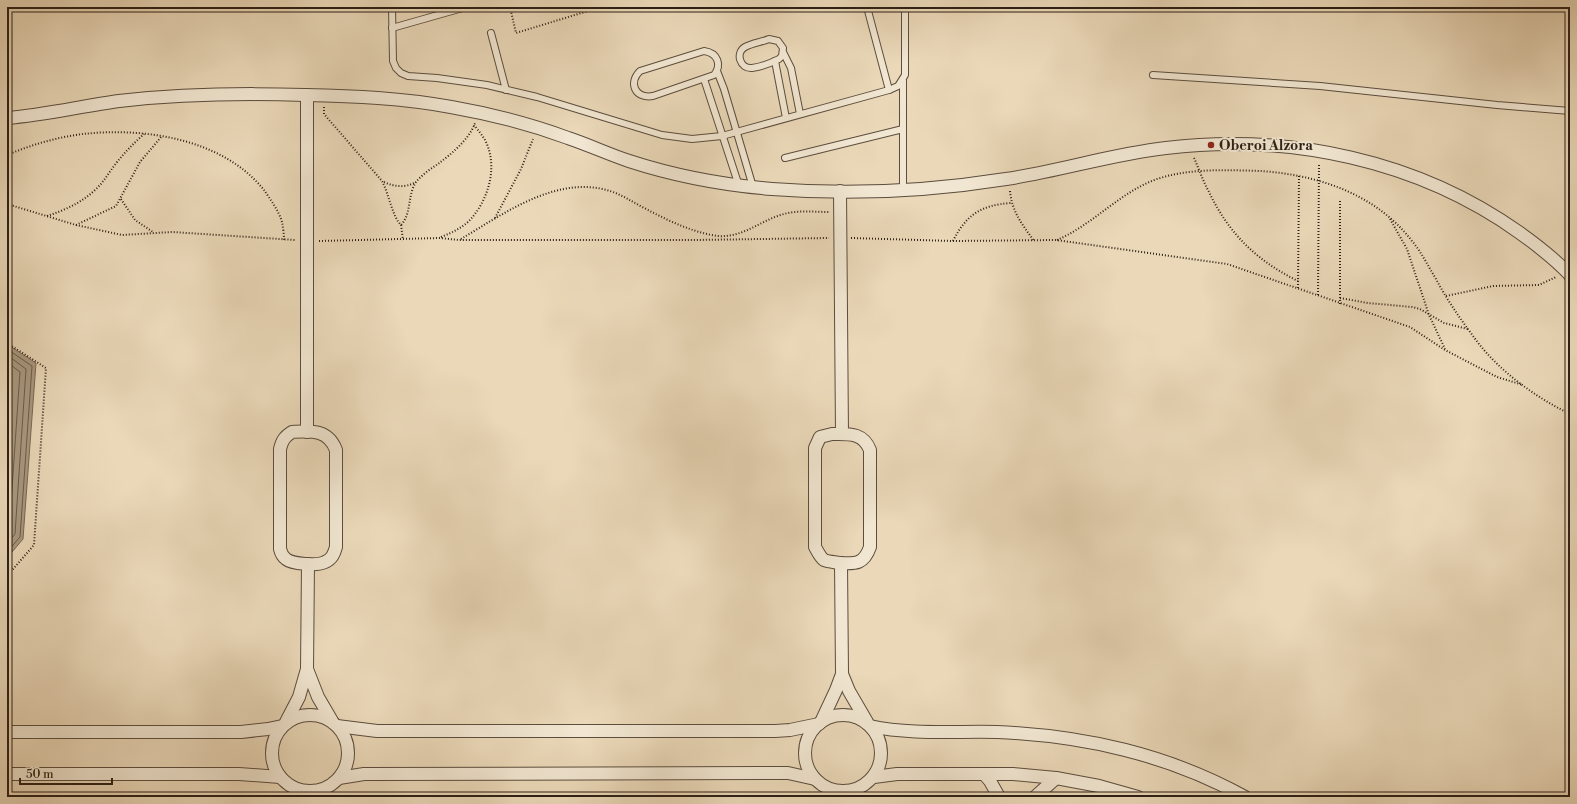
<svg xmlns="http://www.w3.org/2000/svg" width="1577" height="804" font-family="'Libre Bodoni',serif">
<rect width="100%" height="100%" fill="#ead8b8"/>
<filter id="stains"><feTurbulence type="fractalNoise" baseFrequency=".005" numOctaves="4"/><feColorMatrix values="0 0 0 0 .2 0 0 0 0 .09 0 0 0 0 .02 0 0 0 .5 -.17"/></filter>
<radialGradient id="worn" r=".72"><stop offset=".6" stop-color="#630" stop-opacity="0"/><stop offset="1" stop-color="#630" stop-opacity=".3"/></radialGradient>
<!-- water -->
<polygon fill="#a99981" stroke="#776856" points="7,344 36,363 23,539 7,558"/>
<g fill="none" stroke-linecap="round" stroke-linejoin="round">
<!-- shore -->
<g stroke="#6a5c4b" stroke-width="1">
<polyline points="7,349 32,366 20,537 7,552"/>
<polyline points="7,355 26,369 15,534 7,544"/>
<polyline points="7,362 20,372 9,532 7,535"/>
</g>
<!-- service casing -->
<g stroke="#5c4d3e" stroke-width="8">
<g id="service">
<polyline points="392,7 393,61 396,68 401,73 408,76 437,78 487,85 537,97 662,135 692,139 722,136 889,90 898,86 905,75 905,7"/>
<polyline points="867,7 889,90"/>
<polyline points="392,28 466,7"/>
<polyline points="491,33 506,90"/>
<path d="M769,39L778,41L783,48L782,56L779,59C771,63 760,67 752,68C740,69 735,53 745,47C752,43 762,42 769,39Z"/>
<path d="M704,51C718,53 722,65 714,75L653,96C635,99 628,83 640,71Z"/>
<polyline points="783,52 791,68 800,114"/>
<polyline points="775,61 786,118"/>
<polyline points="717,71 724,89 753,187"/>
<polyline points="1153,75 1320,86 1497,105 1570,111"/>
<polyline points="704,79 739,186"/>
<polyline points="903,81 903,189"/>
<polyline points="785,158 903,129"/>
</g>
</g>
<!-- minor casing -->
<g stroke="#5c4d3e" stroke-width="14">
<g id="minor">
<path d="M7,118C45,115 82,106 119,101C181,94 243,93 305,95C354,96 402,98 451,107C491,114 530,124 568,138C589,145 608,154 629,161C675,176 723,185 772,189C849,195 930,191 1006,179C1060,171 1112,154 1166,148C1289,133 1418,160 1520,233C1538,246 1555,259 1570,275"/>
<polyline points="840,191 842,434"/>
<path d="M292,432C311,431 328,429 336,450V547C334,554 332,559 325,562C318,566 292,564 286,559C282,556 281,553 280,549V449C282,441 284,437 292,432Z"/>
<polyline points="307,432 307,95"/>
<path d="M832,434C848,434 863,432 870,450V547C864,564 856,564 840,563C835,562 829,562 824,560C820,557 818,552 815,547V448L820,437Z"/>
<polyline points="307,669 318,697 332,721"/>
<polyline points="842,674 849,691 867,722"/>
<circle cx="310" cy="753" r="38"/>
<circle cx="843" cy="753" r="38"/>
<polyline points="286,722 299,697 307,669 308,564"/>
<polyline points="821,722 836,690 842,674 841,563"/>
<polyline points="337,726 377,731 775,731 790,730 819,724"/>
<path d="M870,726C911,735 955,731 997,732C1085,736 1167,754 1245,797"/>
<polyline points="7,732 241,732 268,729 282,726"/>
<polyline points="7,774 239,774 280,777"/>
<polyline points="984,774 990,781 999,797"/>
<polyline points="874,777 897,774 1013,774 1056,778 1099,786 1138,797"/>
<polyline points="339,778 364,774 788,773 815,779"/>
<polyline points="1035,797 1056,778"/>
</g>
</g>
<!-- path -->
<g stroke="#2c1f15" stroke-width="2" stroke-dasharray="1 2" stroke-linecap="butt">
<polyline points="510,7 516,33 601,7"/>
<path d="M324,107V114L382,181C389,194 392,216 401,225C412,213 407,196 416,182C422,175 430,169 438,164C451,154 469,140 475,123"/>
<path d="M7,155C31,145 57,137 83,134C145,127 223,139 264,190C270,199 279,211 282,222C283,227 284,234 284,240"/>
<path d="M1194,158C1199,169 1203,181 1209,192C1229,234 1257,261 1298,281"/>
<path d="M384,182C395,187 405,188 416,182"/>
<path d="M1010,191C1012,212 1022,224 1034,241"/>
<polyline points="121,199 135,220 153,232"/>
<polyline points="7,204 76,225 122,235 172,232 295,240"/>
<path d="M47,216C65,210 81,203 95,190C103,183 108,174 114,166C123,154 133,144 144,134"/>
<polyline points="495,218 521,169 533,139"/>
<polyline points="1390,219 1407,249 1429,315 1445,349"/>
<polyline points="76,225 116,206 140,162 162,136"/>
<polyline points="401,225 403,240"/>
<path d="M441,237C451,233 460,229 468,222C488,202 499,167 485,140C482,135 478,130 474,125"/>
<polyline points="851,238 953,241 1056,240 1227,264 1410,327 1445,350 1497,377 1523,385"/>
<path d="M461,239C508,211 569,166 626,198C653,213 687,232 718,236C743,238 761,220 784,214C798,210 814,212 829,212"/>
<path d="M1057,240C1094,224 1120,192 1157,179C1190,168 1227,170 1261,171C1318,175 1376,194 1412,241C1422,253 1428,266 1436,279C1447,300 1461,320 1476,340C1499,371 1535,397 1570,414"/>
<polyline points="319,241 440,238 459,240 695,240 829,238"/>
<path d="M953,241C966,215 981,205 1011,203"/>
<polyline points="1298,288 1299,175"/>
<polyline points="1318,295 1319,163"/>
<polyline points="1446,296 1493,286 1539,285 1556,277"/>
<polyline points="1340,298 1368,303 1412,307 1420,309 1444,323 1468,329"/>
<polyline points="1340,304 1340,199"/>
<polyline points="7,343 46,368 34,545 7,576"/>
</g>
<!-- service -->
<use href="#service" stroke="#f1e6d1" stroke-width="6"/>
<!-- minor -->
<use href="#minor" stroke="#f1e6d1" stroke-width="12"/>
</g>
<!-- markers -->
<circle fill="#8f2418" stroke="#f1e6d1" stroke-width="1.5" cx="1211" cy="145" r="4"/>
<g text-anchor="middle" stroke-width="4" stroke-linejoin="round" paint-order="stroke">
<!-- poi labels -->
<g font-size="14" font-weight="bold" fill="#2c1f15" stroke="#f1e6d1" text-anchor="start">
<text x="1219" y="150">Oberoi Alzora</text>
</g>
</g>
<!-- margin -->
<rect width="1577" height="804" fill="none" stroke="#ead8b8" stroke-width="24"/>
<rect x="8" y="8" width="1561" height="788" fill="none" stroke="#2c1f15" stroke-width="2"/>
<rect x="12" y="12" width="1553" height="780" fill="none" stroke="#2c1f15"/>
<!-- scale -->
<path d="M20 778v6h92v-6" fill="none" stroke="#2c1f15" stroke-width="2"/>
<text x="26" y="778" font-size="12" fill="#2c1f15" stroke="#f1e6d1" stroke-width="3" paint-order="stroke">50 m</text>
<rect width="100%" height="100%" filter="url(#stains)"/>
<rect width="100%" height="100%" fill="url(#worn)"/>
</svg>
